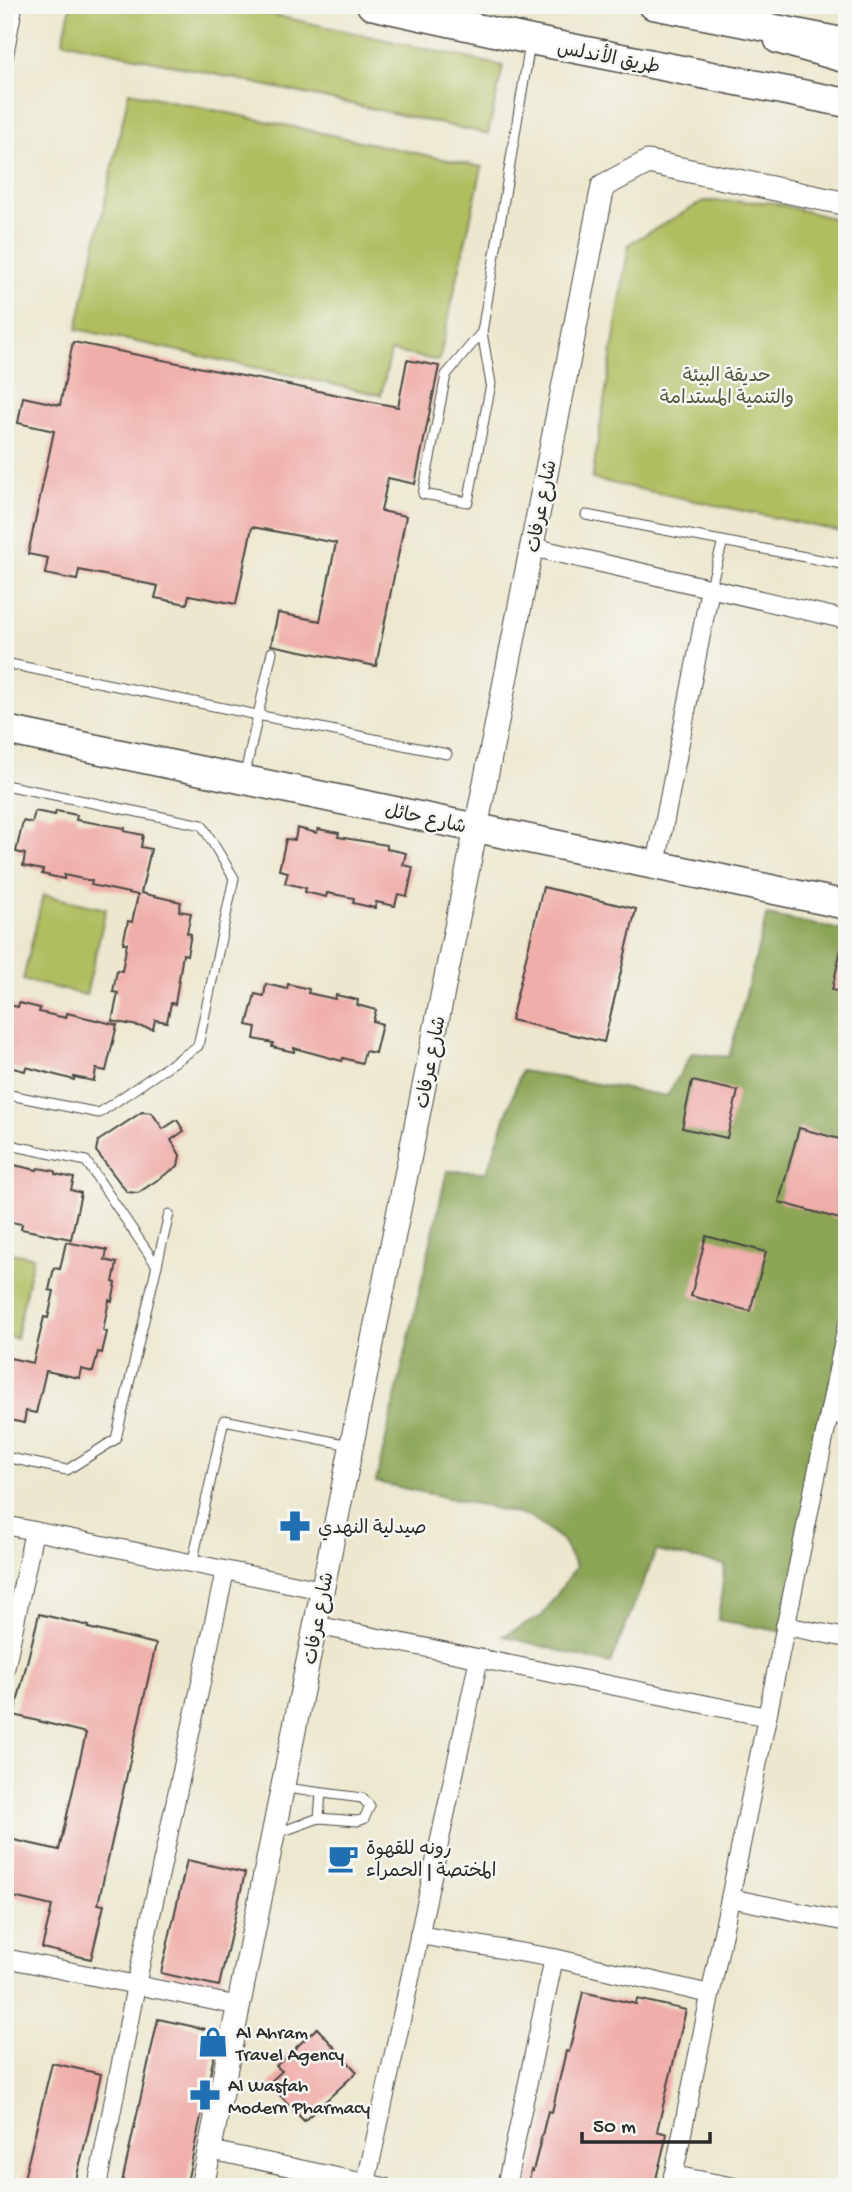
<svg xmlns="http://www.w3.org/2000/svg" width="852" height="2192" font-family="'Gochi Hand','Playpen Sans Arabic',sans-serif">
<rect width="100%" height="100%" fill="#f6f6f2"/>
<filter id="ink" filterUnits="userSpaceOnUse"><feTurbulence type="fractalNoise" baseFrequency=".0143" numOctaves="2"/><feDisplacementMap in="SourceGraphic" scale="14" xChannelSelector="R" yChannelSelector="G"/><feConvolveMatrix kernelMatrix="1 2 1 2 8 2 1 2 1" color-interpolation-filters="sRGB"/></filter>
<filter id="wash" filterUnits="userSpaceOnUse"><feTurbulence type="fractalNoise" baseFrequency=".00686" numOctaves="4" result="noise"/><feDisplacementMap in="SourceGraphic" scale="28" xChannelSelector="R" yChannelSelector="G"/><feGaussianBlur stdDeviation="1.57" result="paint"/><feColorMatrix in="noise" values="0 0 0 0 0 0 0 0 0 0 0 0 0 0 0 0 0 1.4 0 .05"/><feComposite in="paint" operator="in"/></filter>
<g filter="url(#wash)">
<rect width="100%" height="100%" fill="#ece7ce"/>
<!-- green -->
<g fill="#b0be61" stroke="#6e7446" stroke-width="2">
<polygon points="71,5 228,5 503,66 488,134 63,41"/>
<polygon points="129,92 482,167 439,361 391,351 381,395 77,329"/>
<polygon points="704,201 770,202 847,222 847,533 592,479 629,244"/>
<polygon points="43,895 106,909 86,995 23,980"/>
<polygon points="5,1252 33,1257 16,1338 5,1336"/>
</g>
<!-- forest -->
<polygon fill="#8ca557" stroke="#5c6841" stroke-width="2" points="767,915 847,931 847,1304 784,1632 718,1620 725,1565 656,1551 610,1664 503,1636 542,1616 576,1567 562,1540 529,1516 376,1482 447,1171 487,1172 521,1071 667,1096 692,1053 729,1057"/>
<g id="blocks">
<!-- building -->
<g fill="#f0aeaa">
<polygon points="73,342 398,407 407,360 439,366 415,484 388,478 381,511 406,516 376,666 271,645 278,613 320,621 336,543 252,527 236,604 189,595 187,604 155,598 158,586 79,570 77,580 45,574 48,558 28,554 54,431 18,423 23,397 60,405"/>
<polygon points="35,811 55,815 56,811 77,815 76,820 125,828 124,831 143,835 141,847 151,849 141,893 181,902 179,911 191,913 187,933 191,934 187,955 183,954 175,1004 171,1003 167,1022 155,1020 153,1029 112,1021 118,993 113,992 117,970 122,971 127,943 123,943 128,921 132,922 138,895 91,885 92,881 64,875 64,879 42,874 43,870 23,866 25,854 16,852 23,821 32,823"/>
<polygon points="297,828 317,833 318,829 339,833 338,837 387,845 387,849 406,853 403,865 413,867 407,896 398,894 395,906 376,902 375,908 353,903 354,898 327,893 326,897 305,892 306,888 285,883 288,872 279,870 286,839 295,840"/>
<polygon points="543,887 636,909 604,1042 511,1020"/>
<polygon points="841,949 847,950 847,993 832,990"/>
<polygon points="266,984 287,989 288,984 309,989 308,993 335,999 336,995 358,1000 357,1005 376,1010 373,1021 382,1024 375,1053 365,1051 362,1063 343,1058 342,1061 294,1048 294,1052 272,1047 273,1043 254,1039 256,1027 247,1025 255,994 264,996"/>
<polygon points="19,1003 40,1008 39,1012 66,1018 67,1013 117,1025 106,1071 96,1069 94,1081 74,1077 74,1080 26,1067 25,1071 5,1066 5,1004 18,1007"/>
<polygon points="692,1081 738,1091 727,1138 682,1128"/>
<polygon points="142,1112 152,1113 163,1129 177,1120 184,1131 171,1140 180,1155 178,1166 138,1193 127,1192 96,1151 98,1141"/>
<polygon points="799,1128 847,1141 847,1206 843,1220 779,1202"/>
<polygon points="5,1163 37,1170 38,1168 55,1171 55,1174 74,1178 71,1190 81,1193 71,1239 21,1229 22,1224 5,1221"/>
<polygon points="706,1236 766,1252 750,1311 691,1296"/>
<polygon points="66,1242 107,1250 105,1260 117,1263 113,1282 116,1283 112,1301 109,1300 103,1331 107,1332 102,1353 98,1352 93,1372 81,1369 79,1378 46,1371 36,1413 26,1411 24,1423 5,1419 5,1357 33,1363 44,1317 48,1318 54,1291 49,1290 54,1268 60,1269"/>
<polygon points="39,1614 89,1626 88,1628 156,1644 98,1904 104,1905 91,1959 42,1948 52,1906 5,1895 5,1838 59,1850 86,1733 14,1715"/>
<polygon points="187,1860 245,1873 219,1986 161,1973"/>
<polygon points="583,1992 636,2004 637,1999 686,2010 657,2131 667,2134 654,2187 528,2187 531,2170 533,2171 548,2111 552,2112 566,2051 569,2052"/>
<polygon points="158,2019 219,2032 186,2187 121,2187"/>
<polygon points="317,2028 357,2072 304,2121 269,2083 282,2071 276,2066"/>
<polygon points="52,2063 101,2074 89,2128 74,2187 22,2187"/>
</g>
</g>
</g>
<g filter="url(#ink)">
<use href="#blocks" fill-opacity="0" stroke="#484743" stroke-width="2"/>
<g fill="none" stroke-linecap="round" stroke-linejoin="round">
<!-- service casing -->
<g stroke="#484743" stroke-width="11">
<g id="service">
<polyline points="5,74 18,5"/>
<polygon points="482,332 491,384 468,502 423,494 446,375"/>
<polyline points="482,332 530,44"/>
<polyline points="586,515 847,565"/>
<polyline points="710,589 723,541"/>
<polyline points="5,663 447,754"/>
<polyline points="244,778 272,652"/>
<polyline points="5,785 202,825 234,878 198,1046 99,1113 5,1094"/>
<polyline points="5,1144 86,1161 157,1266"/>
<polyline points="5,1457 67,1470 116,1439 169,1214"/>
<polyline points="192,1564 224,1420 350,1445"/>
<polyline points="319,1818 321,1793"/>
<polyline points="275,1834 319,1818 357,1821 364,1819 370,1806 362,1798 285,1788"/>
</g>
</g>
<!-- minor casing -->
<g stroke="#484743" stroke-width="20">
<g id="minor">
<polyline points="532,547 847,620"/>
<polyline points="656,865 710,589"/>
<polyline points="829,1413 847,1416"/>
<polyline points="5,1525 322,1590"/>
<polyline points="315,1625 767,1717"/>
<polyline points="785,1626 847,1638"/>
<polyline points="5,1670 34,1531"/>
<polyline points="730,1898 847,1922"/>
<polyline points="419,1935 554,1958 710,1994"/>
<polyline points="5,1958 239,2006"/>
<polyline points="210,2150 384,2187"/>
<polyline points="673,2175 735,2187"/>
<polyline points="366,2183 479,1658"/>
<polyline points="97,2187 136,1985 225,1571"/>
<polyline points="506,2187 554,1958"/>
<polyline points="671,2187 847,1326"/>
</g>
</g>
<!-- tertiary casing -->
<g stroke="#484743" stroke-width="25">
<polyline id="tertiary" points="202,2187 476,828 603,186 648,162 847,204"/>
</g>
<!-- secondary casing -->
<g stroke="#484743" stroke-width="27">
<polyline id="secondary" points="777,41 847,61"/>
</g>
<!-- primary casing -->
<g stroke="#484743" stroke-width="31">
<g id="primary">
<polyline points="371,5 531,40 847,103"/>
<polyline points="653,5 847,43"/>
<polyline points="5,730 847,905"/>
</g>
</g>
<!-- service -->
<use href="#service" stroke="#fff" stroke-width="9"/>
<!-- minor -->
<use href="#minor" stroke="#fff" stroke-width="18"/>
<!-- tertiary -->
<use href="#tertiary" stroke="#fff" stroke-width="23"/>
<!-- secondary -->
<use href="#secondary" stroke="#fff" stroke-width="24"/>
<!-- primary -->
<use href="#primary" stroke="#fff" stroke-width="28"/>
</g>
</g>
<!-- icons -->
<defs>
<g id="pharmacy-bare" transform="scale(2.415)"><path d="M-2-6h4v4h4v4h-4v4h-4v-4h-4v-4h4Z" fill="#1f6fb2" stroke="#f6f6f2" stroke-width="2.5" paint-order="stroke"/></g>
<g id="cafe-bare" transform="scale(2.415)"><path d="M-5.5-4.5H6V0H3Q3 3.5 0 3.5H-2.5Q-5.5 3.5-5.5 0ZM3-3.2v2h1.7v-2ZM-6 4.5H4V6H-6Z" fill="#1f6fb2" stroke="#f6f6f2" stroke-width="2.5" paint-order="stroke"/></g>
<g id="shop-bare" transform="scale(2.415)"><path d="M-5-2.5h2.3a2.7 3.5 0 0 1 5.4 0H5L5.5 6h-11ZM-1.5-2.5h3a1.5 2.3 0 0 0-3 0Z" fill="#1f6fb2" stroke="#f6f6f2" stroke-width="2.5" paint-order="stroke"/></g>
</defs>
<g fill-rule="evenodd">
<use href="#pharmacy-bare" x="295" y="1526"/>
<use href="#cafe-bare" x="343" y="1858"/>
<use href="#shop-bare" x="213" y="2042"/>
<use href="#pharmacy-bare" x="205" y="2095"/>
</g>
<g text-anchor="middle" stroke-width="5" stroke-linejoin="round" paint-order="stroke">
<!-- street labels -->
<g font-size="19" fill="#2b2b2b" stroke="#f6f6f2">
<text transform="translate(609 56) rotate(11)" y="7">طريق الأندلس</text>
<text transform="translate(540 506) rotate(-79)" y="7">شارع عرفات</text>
<text transform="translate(426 817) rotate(12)" y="7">شارع حائل</text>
<text transform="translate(429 1062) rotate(-79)" y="7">شارع عرفات</text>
<text transform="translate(317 1618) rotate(-79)" y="7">شارع عرفات</text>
</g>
<!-- park labels -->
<g font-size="19" fill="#53573b" stroke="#f6f6f2">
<text x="727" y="381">حديقة البيئة<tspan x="727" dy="22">والتنمية المستدامة</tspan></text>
</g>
<!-- poi labels -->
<g font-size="19" fill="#2b2b2b" stroke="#f6f6f2" text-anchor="start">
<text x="318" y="1533">صيدلية النهدي</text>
<text x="366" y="1854">رونه للقهوة<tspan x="366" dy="22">المختصة | الحمراء</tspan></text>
<text x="236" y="2038">Al Ahram<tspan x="236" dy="22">Travel Agency</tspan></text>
<text x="228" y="2091">Al Wasfah<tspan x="228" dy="22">Modern Pharmacy</tspan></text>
</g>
</g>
<!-- margin -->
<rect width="852" height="2192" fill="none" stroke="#f6f6f2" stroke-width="28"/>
<!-- scale -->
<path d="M582 2132v10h128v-10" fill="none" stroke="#2b2b2b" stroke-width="3.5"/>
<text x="593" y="2132" font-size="21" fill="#2b2b2b" stroke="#f6f6f2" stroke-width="5" paint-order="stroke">50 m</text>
</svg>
